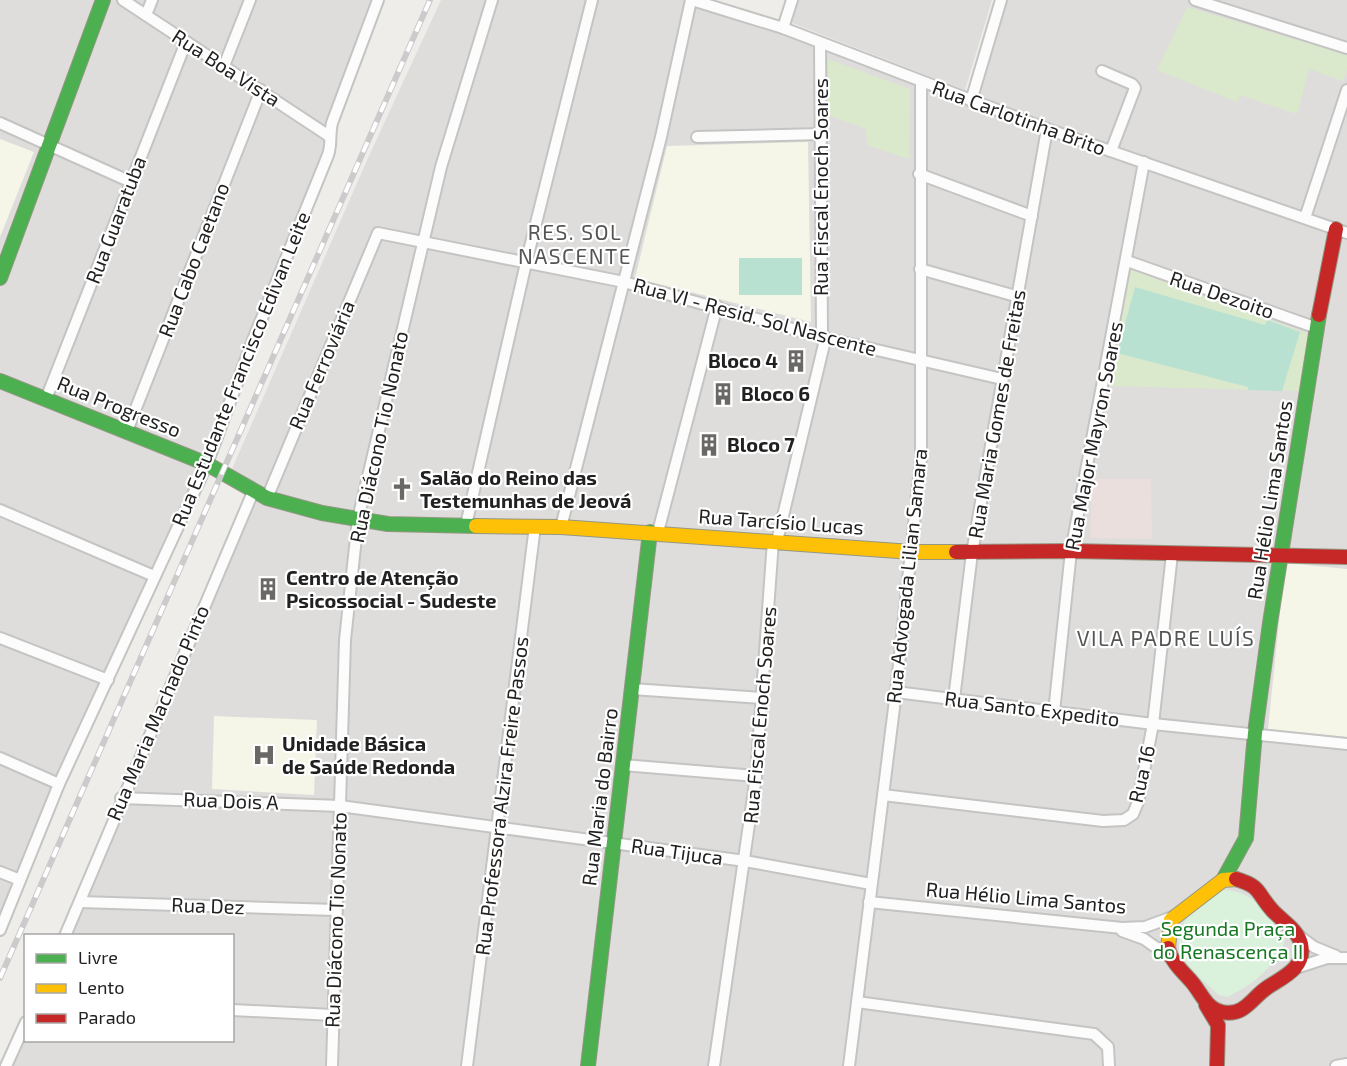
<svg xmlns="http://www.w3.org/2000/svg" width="1347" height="1066" font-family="'Exo 2',sans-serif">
<rect width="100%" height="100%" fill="#eeedea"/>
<!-- residential -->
<g fill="#dedddb">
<polygon points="0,0 378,0 338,103 332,144 207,464 154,576 0,930"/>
<polygon points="441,0 692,0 971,101 1001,0 1347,0 1347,1066 6,1066 25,1022 26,1040 232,1040 232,936 65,935 253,492 231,471 368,158"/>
<polygon points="799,0 992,0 965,90 792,23"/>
</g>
<!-- commercial -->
<polygon fill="#ebdfdd" points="1092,479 1151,479 1152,539 1090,538"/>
<!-- education -->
<g fill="#f5f6e7">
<polygon points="0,139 34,152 0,237"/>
<polygon points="808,142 811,322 635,278 667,146"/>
<polygon points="1285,563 1347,569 1347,737 1268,729"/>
<polygon points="214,716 317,720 314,795 212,789"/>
</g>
<!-- religious -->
<polygon fill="#dddcdb" points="1067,624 1154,636 1145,713 1058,703"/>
<!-- grass -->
<g fill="#dae9cc">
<polygon points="1187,7 1347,55 1347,70 1343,81 1309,69 1297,114 1240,95 1237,102 1157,70"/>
<polygon points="828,59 910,89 909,159 867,145 866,129 828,115"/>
<polygon points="1131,270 1312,335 1302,391 1109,386"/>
</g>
<!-- park -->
<path fill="#daf1dc" d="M1223,890C1257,891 1266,915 1285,939C1280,964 1249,987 1227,997L1219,995C1209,986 1186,966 1181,954C1170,924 1201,902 1223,890Z"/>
<!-- pitch -->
<g fill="#b9e1d2">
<rect x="739" y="258" width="63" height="37"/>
<polygon points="1135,287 1265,325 1267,320 1300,332 1282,391 1248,390 1248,387 1117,353"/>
</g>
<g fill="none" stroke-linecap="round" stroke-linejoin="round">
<!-- street casing -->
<g stroke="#c4c4c2" stroke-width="14">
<g id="street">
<polyline points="123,0 329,136"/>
<polyline points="692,0 783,28 1047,129 1347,233"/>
<polyline points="1195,0 1347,48"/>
<polyline points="146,15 152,0"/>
<polyline points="783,28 792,0"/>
<polyline points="224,66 250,0"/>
<polyline points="1102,71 1132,84 1135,88 1111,151"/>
<polyline points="971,101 1001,0"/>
<polyline points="0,123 131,182"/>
<polyline points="697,137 821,134"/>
<polyline points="919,174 1032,216"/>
<polyline points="1305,218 1347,90"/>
<polyline points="1127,261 1317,328"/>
<polyline points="920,269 1019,297"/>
<polyline points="46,399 186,42"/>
<polyline points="127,431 261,90"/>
<polyline points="267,498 378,233 624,282 825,338 1002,379"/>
<polyline points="0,510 154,576"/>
<polyline points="466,525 526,263 592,0"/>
<polyline points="561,527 661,137 691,0"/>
<polyline points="658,532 717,306"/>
<polyline points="777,541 825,340 822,332 820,43"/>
<polyline points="0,638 108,680"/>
<polyline points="632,689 762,698"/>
<polyline points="896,692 1153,724 1347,744"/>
<polyline points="954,699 972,553 1047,129"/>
<polyline points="1054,712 1071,551 1144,162"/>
<polyline points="0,758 59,784"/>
<polyline points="623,765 756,776"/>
<polyline points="883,795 1103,821 1124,820 1133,814 1138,802 1153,724 1172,554"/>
<polyline points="121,798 340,806 745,861 871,884"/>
<polyline points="0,872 20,880"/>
<polyline points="80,902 336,910"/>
<polyline points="869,902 1122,928 1145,927 1175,916"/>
<path d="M0,930L59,784L207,464L253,340L328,155C332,144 329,135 332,123L378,0"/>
<polyline points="1122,931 1144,939 1171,958"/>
<polyline points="1298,935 1314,947 1336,956"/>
<polyline points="65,936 253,492"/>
<polyline points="1296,968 1327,958 1347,958"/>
<polyline points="857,1002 1094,1034 1108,1047 1109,1066"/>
<polyline points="232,1010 333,1015"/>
<polyline points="6,1066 26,1022"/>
<polyline points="332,1066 345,640 358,519 441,167 492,0"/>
<polyline points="467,1066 535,526"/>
<polyline points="714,1066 756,776 773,541"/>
<polyline points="849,1066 896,692 921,458 921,83"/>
<polyline points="1336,1066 1347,1064"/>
</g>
</g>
<!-- fast casing -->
<g stroke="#949783" stroke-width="16">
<g id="fast">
<polyline points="0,278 103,0"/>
<polyline points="0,381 207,464 267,498 322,513 388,524 476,526"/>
<polyline points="1223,880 1246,838 1255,733 1270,623 1319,315"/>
<polyline points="588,1066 650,532"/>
</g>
</g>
<!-- slow casing -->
<g stroke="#949783" stroke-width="16">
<g id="slow">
<polyline points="476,526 561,527 912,552 956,552"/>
<polyline points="1168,948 1171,920 1223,880 1236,879"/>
</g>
</g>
<!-- jam casing -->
<g stroke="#949783" stroke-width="16">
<g id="jam">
<polyline points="1319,315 1336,229"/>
<polyline points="956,552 1071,551 1347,557"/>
<path d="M1168,948C1171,961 1182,971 1191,981C1201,992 1206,1009 1222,1012C1245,1017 1252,997 1268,987C1283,977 1306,968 1301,944C1298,930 1282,921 1272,910C1256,892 1262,887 1236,879"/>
<polyline points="1206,1005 1218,1025 1217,1066"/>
</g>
</g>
<!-- street -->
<use href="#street" stroke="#fcfcfc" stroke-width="10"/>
<!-- fast -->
<use href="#fast" stroke="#4caf50" stroke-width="14"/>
<!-- slow -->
<use href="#slow" stroke="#ffc107" stroke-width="14"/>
<!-- jam -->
<use href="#jam" stroke="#c62828" stroke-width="14"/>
<!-- rail casing -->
<g stroke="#cbcbcb" stroke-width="6">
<polyline id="rail" points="0,978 430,0"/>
</g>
<!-- rail -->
<use href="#rail" stroke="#fff" stroke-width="4" stroke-dasharray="11" stroke-linecap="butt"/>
</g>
<!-- icons -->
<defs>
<g id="building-bare" transform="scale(1.8)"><path d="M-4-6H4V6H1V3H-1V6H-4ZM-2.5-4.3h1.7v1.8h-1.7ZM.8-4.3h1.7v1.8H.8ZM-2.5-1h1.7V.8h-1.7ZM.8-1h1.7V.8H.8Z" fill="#696867" stroke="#fff" stroke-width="2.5" paint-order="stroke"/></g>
<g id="church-bare" transform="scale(1.8)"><path d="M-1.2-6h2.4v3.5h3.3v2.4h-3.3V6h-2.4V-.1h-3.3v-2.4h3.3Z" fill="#696867" stroke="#fff" stroke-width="2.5" paint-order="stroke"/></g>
<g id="hospital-bare" transform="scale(1.8)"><path d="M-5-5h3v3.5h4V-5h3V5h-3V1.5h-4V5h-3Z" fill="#696867" stroke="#fff" stroke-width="2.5" paint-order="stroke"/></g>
</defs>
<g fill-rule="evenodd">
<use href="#building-bare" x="796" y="361"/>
<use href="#building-bare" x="723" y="394"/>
<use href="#building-bare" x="709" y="445"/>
<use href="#church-bare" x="402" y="489"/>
<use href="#building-bare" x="268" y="589"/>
<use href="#hospital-bare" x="264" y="755"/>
</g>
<g text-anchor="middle" stroke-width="4.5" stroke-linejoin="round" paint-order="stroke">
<!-- street labels -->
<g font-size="20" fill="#212121" stroke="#fff">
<text transform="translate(226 68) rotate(33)" y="7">Rua Boa Vista</text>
<text transform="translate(1019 118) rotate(20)" y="7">Rua Carlotinha Brito</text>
<text transform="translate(821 187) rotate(-90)" y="7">Rua Fiscal Enoch Soares</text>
<text transform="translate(116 220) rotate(-69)" y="7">Rua Guaratuba</text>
<text transform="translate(194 260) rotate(-69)" y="7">Rua Cabo Caetano</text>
<text transform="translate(1222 295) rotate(19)" y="7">Rua Dezoito</text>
<text transform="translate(755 317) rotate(15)" y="7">Rua VI - Resid. Sol Nascente</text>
<text transform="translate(322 365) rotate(-67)" y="7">Rua Ferroviária</text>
<text transform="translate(241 369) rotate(-68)" y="7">Rua Estudante Francisco Edivan Leite</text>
<text transform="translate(119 407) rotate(22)" y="7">Rua Progresso</text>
<text transform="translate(997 414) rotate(-80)" y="7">Rua Maria Gomes de Freitas</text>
<text transform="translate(1094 436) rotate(-79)" y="7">Rua Major Mayron Soares</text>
<text transform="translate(379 437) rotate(-78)" y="7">Rua Diácono Tio Nonato</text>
<text transform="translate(1270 500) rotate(-81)" y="7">Rua Hélio Lima Santos</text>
<text transform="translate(781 522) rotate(4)" y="7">Rua Tarcísio Lucas</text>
<text transform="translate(907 576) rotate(-84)" y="7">Rua Advogada Lilian Samara</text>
<text transform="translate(1032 709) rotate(7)" y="7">Rua Santo Expedito</text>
<text transform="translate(158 713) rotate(-67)" y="7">Rua Maria Machado Pinto</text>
<text transform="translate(760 715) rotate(-85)" y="7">Rua Fiscal Enoch Soares</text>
<text transform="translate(1142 774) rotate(-77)" y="7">Rua 16</text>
<text transform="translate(502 796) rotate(-83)" y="7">Rua Professora Alzira Freire Passos</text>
<text transform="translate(600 797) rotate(-83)" y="7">Rua Maria do Bairro</text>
<text transform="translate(231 801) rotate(2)" y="7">Rua Dois A</text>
<text transform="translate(677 852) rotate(8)" y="7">Rua Tijuca</text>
<text transform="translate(1026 898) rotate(5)" y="7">Rua Hélio Lima Santos</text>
<text transform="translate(208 906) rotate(2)" y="7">Rua Dez</text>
<text transform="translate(336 920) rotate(-88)" y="7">Rua Diácono Tio Nonato</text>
</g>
<!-- poi labels -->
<g font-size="20" font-weight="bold" fill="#212121" stroke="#fff" text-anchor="start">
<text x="778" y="368" text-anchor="end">Bloco 4</text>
<text x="741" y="401">Bloco 6</text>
<text x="727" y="452">Bloco 7</text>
<text x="420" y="485">Salão do Reino das<tspan x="420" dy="23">Testemunhas de Jeová</tspan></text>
<text x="286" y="585">Centro de Atenção<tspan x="286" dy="23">Psicossocial - Sudeste</tspan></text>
<text x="282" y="751">Unidade Básica<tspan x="282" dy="23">de Saúde Redonda</tspan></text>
</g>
<!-- park labels -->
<g font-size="20" fill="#167823" stroke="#fff">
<text x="1228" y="936">Segunda Praça<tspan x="1228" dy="23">do Renascença II</tspan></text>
</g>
<!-- neighbourhood labels -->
<g font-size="21" letter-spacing="1.5" fill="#545454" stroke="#fff">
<text x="575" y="240">RES. SOL<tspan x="575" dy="24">NASCENTE</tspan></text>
<text x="1166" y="646">VILA PADRE LUÍS</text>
</g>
</g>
<!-- legend -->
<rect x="24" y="934" width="210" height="108" fill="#ffffff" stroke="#a6a6a6" stroke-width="1.5"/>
<rect x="36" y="954" width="30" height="9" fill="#4caf50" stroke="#a6a6a6" stroke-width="1.5"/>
<text x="78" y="964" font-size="18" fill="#212121">Livre</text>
<rect x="36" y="984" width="30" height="9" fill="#ffc107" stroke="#a6a6a6" stroke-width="1.5"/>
<text x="78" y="994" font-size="18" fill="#212121">Lento</text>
<rect x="36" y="1014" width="30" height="9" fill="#c62828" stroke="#a6a6a6" stroke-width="1.5"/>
<text x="78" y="1024" font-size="18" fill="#212121">Parado</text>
</svg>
